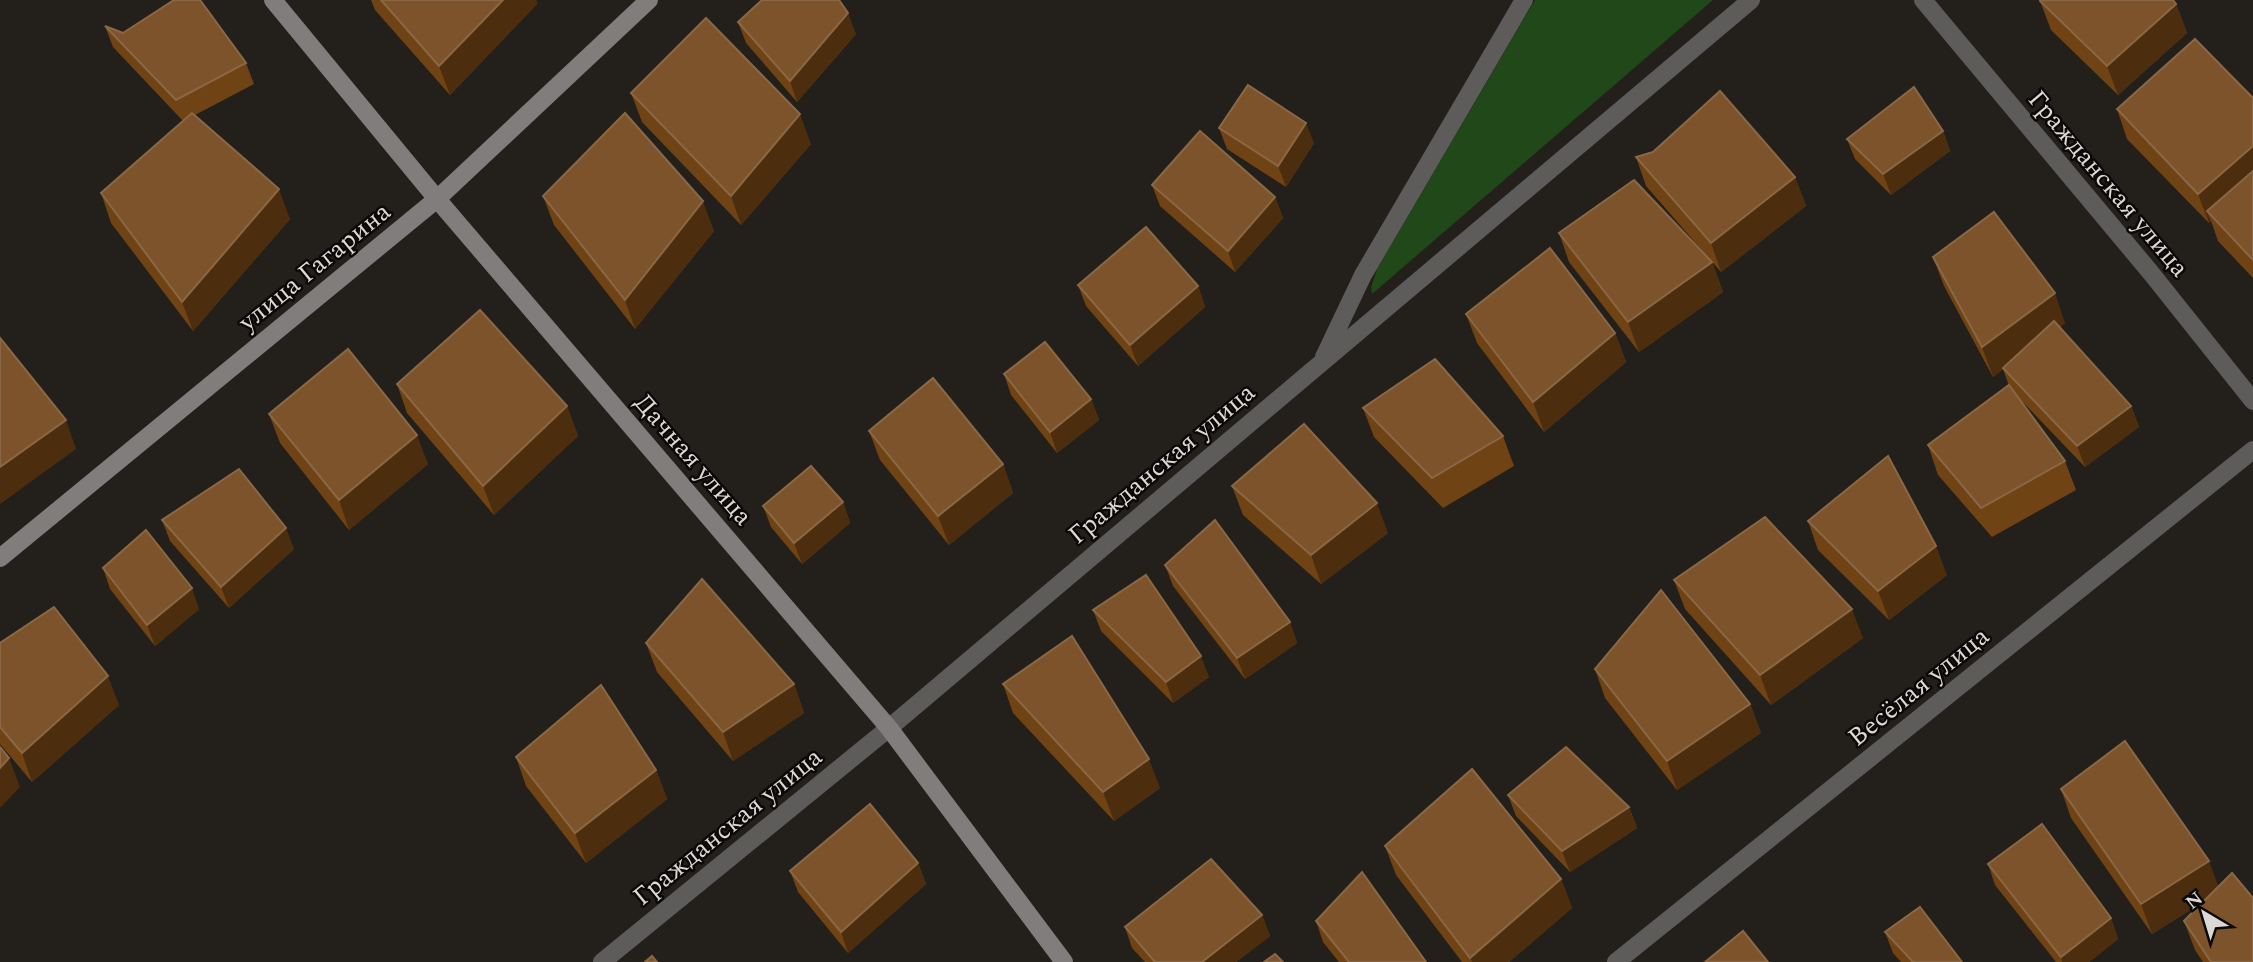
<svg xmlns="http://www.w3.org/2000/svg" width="2253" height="962" font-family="Spectral,serif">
<rect width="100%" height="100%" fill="#231f1b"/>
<!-- green -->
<polygon fill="#214819" points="1535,0 1713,0 1372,294 1371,288 1377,269"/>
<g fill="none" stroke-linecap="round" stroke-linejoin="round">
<!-- street -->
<g stroke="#5e5b5b" stroke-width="18">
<polyline points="1923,0 2151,273 2253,401"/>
<polyline points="1324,357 1363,275 1524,0"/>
<polyline points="602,962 889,728 1751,0"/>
<polyline points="1616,962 2253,450"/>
</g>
<!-- secondary -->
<g stroke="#827d7d" stroke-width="18">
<polyline points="273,0 437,199 889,728 1064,962"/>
<polyline points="0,558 437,199 649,0"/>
</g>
</g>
<!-- wall -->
<g fill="#704315">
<polygon points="371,0 536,0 537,4 450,95 375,10"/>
<polygon points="2040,1 2176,4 2187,33 2118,95 2051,30"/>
<polygon points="738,22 856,34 797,102 746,43"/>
<polygon points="105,26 123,33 246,63 254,84 195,115 290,219 193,331 111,223 101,193 183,121 113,47"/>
<polygon points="631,93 811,144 741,225 642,122"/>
<polygon points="2253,98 2253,278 2218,241 2211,221 2209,223 2127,139 2117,109"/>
<polygon points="1219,128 1314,143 1286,187 1227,149"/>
<polygon points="1943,131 1950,151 1891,195 1855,159 1847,139"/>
<polygon points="1636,157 1795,177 1806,206 1721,272 1646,186"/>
<polygon points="1152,185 1275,197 1283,218 1235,272 1160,206"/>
<polygon points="543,196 714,231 635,329 554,225"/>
<polygon points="1559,233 1712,262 1723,292 1639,352 1569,262"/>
<polygon points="1933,257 2065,323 2060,327 2131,406 2139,427 2085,467 2016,395 2065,461 2076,490 1992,537 1938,475 1928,445 2009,386 2003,369 1993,377 1944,286"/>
<polygon points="1078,285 1198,286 1205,307 1138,366 1086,306"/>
<polygon points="1466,314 1615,333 1626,362 1544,432 1477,343"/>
<polygon points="1004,374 1091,399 1099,420 1057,453 1011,395"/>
<polygon points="397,384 567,406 578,436 494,515 407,413"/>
<polygon points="1363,408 1503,436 1514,466 1443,508 1374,437"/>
<polygon points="269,414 428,464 349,530 280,443"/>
<polygon points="869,431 1003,464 1013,493 949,545 880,460"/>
<polygon points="1232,486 1388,533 1321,584 1243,515"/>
<polygon points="843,502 850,523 802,564 771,527 763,506"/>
<polygon points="162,520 294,549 229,608 170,541"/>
<polygon points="1808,521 1947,575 1889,620 1818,550"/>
<polygon points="1165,565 1290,622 1297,643 1245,679 1173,586"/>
<polygon points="103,568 199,609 155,646 110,589"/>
<polygon points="1674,580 1863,638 1771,705 1685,609"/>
<polygon points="1093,610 1209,677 1173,703 1101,631"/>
<polygon points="0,643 119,705 32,782 0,744"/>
<polygon points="646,643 794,684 804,713 733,761 657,672"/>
<polygon points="1595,669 1750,704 1761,733 1677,790 1605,698"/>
<polygon points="1003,684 1160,788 1114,821 1013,713"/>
<polygon points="516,757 656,770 667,799 586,863 526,786"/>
<polygon points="2061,789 2218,887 2253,962 2203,962 2195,950 2184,921 2206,900 2152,934 2071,818"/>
<polygon points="1508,795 1629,807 1637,828 1570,872 1516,816"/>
<polygon points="1385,846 1561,879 1572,908 1509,962 1462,962 1396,875"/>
<polygon points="918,863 926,884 848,953 798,892 790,871"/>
<polygon points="1988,864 2111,918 2118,939 2089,962 2056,962 1995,885"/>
<polygon points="1262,915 1270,936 1236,962 1145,962 1132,948 1125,927"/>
<polygon points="1316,921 1426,962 1339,962 1323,942"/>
<polygon points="1885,932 1962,962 1901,962 1893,953"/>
</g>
<!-- shaded-wall -->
<g fill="#4c2e0f">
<polygon points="503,0 536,0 537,4 450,95 439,66"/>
<polygon points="2176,4 2187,33 2118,95 2107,66"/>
<polygon points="848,13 856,34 797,102 790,81"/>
<polygon points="800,114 811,144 741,225 731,196"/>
<polygon points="1306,123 1314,143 1286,187 1278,166"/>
<polygon points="1943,131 1950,151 1891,195 1883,174"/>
<polygon points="2253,146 2253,185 2207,211 2211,221 2209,223 2198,194"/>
<polygon points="1795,177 1806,206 1721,272 1711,243"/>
<polygon points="279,189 290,219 193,331 182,302"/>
<polygon points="1275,197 1283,218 1235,272 1228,251"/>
<polygon points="703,201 714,231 635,329 625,300"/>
<polygon points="1712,262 1723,292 1639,352 1628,322"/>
<polygon points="1198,286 1205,307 1138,366 1130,345"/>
<polygon points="2055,293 2065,323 1993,377 1982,347"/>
<polygon points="1615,333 1626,362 1544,432 1533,402"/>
<polygon points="1091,399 1099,420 1057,453 1050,432"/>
<polygon points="567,406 578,436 494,515 483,486"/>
<polygon points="2131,406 2139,427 2085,467 2077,446"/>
<polygon points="66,420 76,449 0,504 0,467"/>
<polygon points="417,435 428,464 349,530 339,500"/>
<polygon points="1003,464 1013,493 949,545 938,516"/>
<polygon points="843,502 850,523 802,564 794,543"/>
<polygon points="1377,503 1388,533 1321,584 1311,555"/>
<polygon points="286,528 294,549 229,608 221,587"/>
<polygon points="1936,546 1947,575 1889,620 1878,591"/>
<polygon points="192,588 199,609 155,646 147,625"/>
<polygon points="1852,609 1863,638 1771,705 1760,675"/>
<polygon points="1290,622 1297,643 1245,679 1237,658"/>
<polygon points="1201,656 1209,677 1173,703 1166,682"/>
<polygon points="108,676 119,705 32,782 22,753"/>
<polygon points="794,684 804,713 733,761 723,732"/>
<polygon points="1750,704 1761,733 1677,790 1667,761"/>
<polygon points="9,758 20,787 0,808 0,768"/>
<polygon points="1149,759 1160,788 1114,821 1103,792"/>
<polygon points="656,770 667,799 586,863 575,833"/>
<polygon points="1629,807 1637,828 1570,872 1562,851"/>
<polygon points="2209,861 2220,891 2152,934 2141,904"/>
<polygon points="918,863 926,884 848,953 841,932"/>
<polygon points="1561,879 1572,908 1509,962 1472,962 1470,958"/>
<polygon points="1262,915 1270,936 1236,962 1202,962"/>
<polygon points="2111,918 2118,939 2089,962 2062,962 2061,957"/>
</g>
<!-- building -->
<g fill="#7c532a" stroke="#8a6845" stroke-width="2">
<polygon points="174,0 200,0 246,63 176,100 105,26 123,33"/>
<polygon points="381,0 503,0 439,66"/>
<polygon points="762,0 839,0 848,13 790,81 738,22"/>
<polygon points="2041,0 2173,0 2176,4 2107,66 2040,1"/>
<polygon points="706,18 800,114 731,196 631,93"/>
<polygon points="2195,39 2253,98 2253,146 2198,194 2117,109"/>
<polygon points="1248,85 1306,123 1278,166 1219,128"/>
<polygon points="1914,87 1943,131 1883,174 1847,139"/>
<polygon points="1720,91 1795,177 1711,243 1636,157 1653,152"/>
<polygon points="192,113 279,189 182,302 101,193"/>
<polygon points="625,113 703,201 625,300 543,196"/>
<polygon points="1200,131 1275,197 1228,251 1152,185"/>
<polygon points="2253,171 2253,260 2207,211"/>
<polygon points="1634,180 1712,262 1628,322 1559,233"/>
<polygon points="1994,212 2055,293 1982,347 1933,257"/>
<polygon points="1146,227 1198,286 1130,345 1078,285"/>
<polygon points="1550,248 1615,333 1533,402 1466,314"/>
<polygon points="480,310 567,406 483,486 397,384"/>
<polygon points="2054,321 2131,406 2077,446 2003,368"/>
<polygon points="0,338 66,420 0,467"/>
<polygon points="1045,342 1091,399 1050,432 1004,374"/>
<polygon points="348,349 417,435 339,500 269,414"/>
<polygon points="1435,359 1503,436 1432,478 1363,408"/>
<polygon points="933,378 1003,464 938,516 869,431"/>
<polygon points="2009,385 2065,461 1981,508 1928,445"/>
<polygon points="1304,424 1377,503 1311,555 1232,486"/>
<polygon points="1888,456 1936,546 1878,591 1808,521"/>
<polygon points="811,466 843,502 794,543 763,506"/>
<polygon points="239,469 286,528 221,587 162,520"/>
<polygon points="1765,517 1852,609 1760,675 1674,580"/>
<polygon points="1215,520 1290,622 1237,658 1165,565"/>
<polygon points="146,530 192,588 147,625 103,568"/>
<polygon points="1146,575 1201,656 1166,682 1093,610"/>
<polygon points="702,579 794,684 723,732 646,643"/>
<polygon points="1661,590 1750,704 1667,761 1595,669"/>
<polygon points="54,607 108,676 22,753 0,727 0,643"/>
<polygon points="1072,636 1149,759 1103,792 1003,684"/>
<polygon points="601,685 656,770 575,833 516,757"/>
<polygon points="2125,741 2209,861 2141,904 2061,789"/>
<polygon points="0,747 9,758 0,768"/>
<polygon points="1566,747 1629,807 1562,851 1508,795"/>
<polygon points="1472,769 1561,879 1470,958 1385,846"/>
<polygon points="870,804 918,863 841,932 790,871"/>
<polygon points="2042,824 2111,918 2061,957 1988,864"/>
<polygon points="1211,859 1262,915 1202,962 1155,962 1125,927"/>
<polygon points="1362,872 1426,962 1349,962 1316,921"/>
<polygon points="2232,873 2253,898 2253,962 2211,962 2184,921"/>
<polygon points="1920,907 1962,962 1913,962 1885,932"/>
<polygon points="1743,931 1768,962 1705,962"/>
<polygon points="1275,954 1283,962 1264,962"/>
<polygon points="652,956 657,962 645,962"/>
</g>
<g text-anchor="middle" stroke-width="5" stroke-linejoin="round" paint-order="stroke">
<!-- street labels -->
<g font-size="26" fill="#dbd8d6" stroke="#0b0908">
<text transform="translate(2109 183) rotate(50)" y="9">Гражданская улица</text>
<text transform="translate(314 266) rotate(-39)" y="9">улица Гагарина</text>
<text transform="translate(694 459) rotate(49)" y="9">Дачная улица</text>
<text transform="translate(1161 463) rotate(-40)" y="9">Гражданская улица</text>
<text transform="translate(1918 686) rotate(-39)" y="9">Весёлая улица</text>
<text transform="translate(727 826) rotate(-39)" y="9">Гражданская улица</text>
</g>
</g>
<!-- north arrow -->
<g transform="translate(2204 913) rotate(322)" stroke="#0b0908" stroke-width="5" paint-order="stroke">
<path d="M0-5L12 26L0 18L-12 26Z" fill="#dbd8d6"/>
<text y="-10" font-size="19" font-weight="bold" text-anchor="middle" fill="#dbd8d6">N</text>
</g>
</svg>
